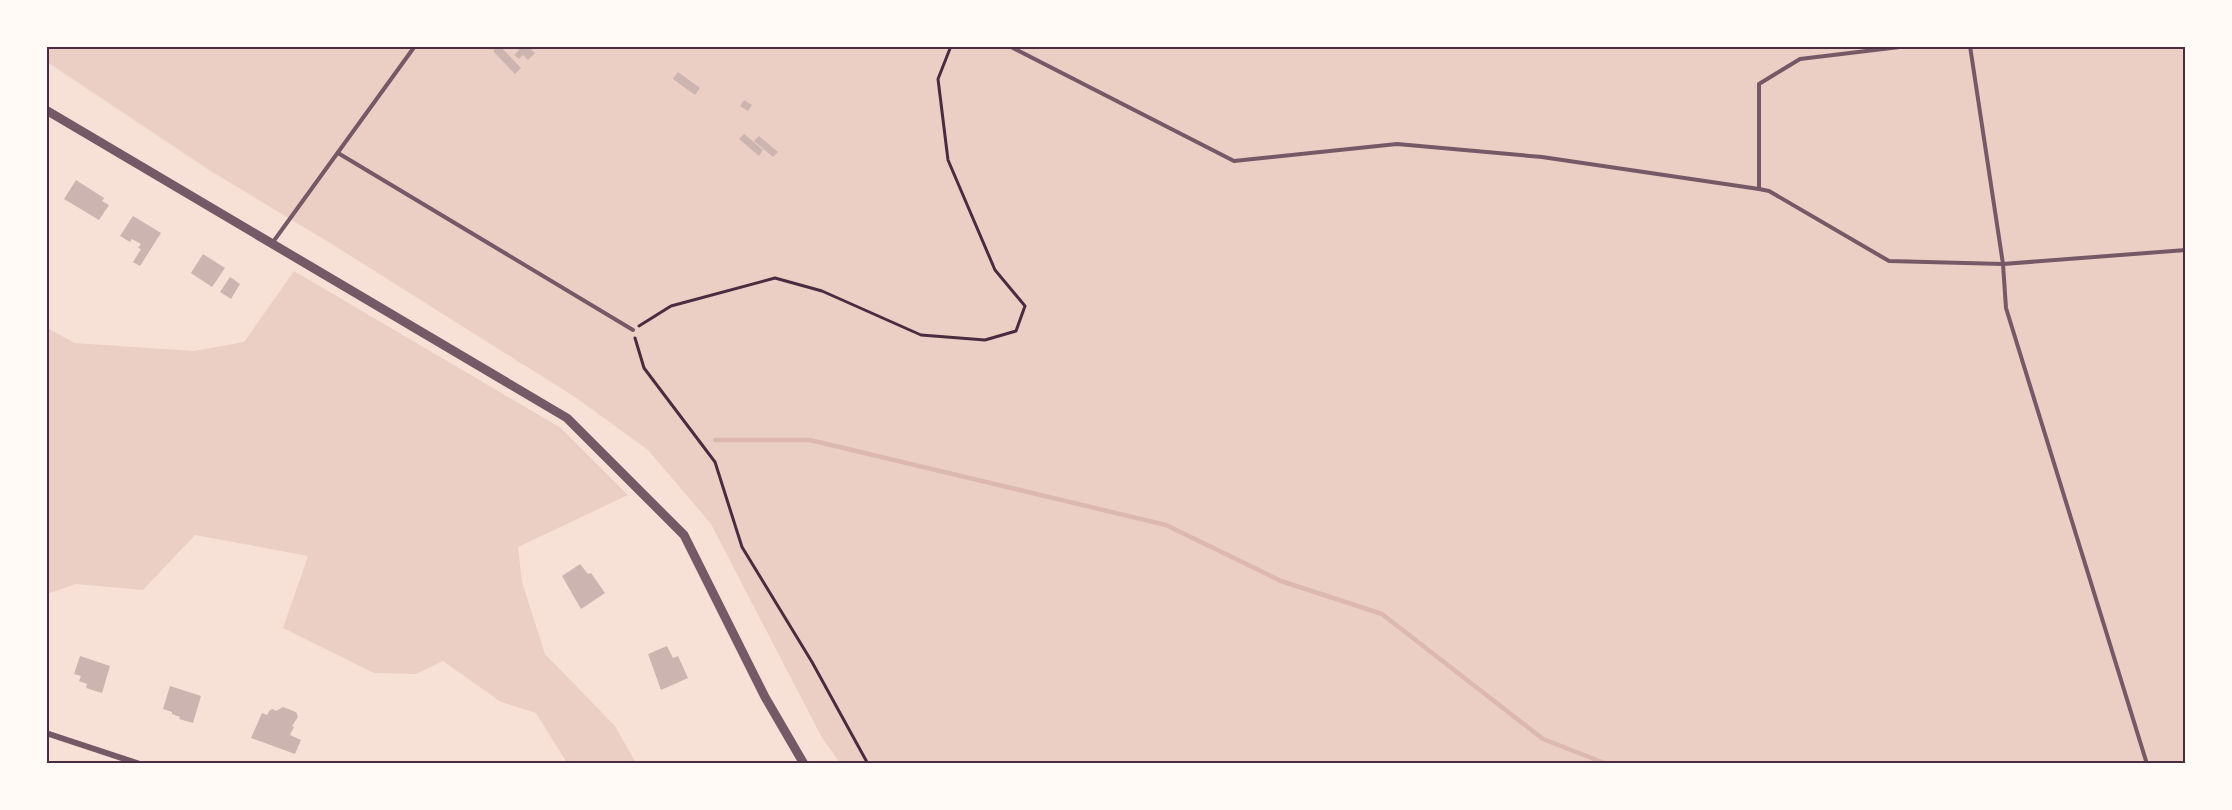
<svg xmlns="http://www.w3.org/2000/svg" width="2232" height="810" font-family="'Nunito Sans',sans-serif">
<rect width="100%" height="100%" fill="#f7e1d7"/>
<!-- green -->
<g fill="#ebcfc5">
<polygon points="46,47 2185,47 2185,763 840,763 822,738 711,524 648,450 575,397 330,243 209,170 47,62"/>
<polygon points="294,271 561,428 628,495 518,547 522,582 545,654 615,726 636,763 567,763 536,713 501,702 443,661 416,674 374,673 283,628 308,556 195,535 143,590 76,584 47,594 47,328 75,343 194,351 244,342"/>
</g>
<g fill="none" stroke-linecap="round" stroke-linejoin="round">
<!-- stream -->
<polyline stroke="#dcb8b0" stroke-width="4.5" points="715,440 810,440 1166,525 1281,581 1382,614 1543,739 1607,764"/>
</g>
<!-- building -->
<g fill="#ccb4b1">
<polygon points="497,46 500,46 521,68 515,74 493,51"/>
<polygon points="515,46 528,46 535,53 528,60 523,55 519,59 514,55 519,50"/>
<polygon points="678,72 700,88 695,95 673,79"/>
<polygon points="744,100 752,105 748,111 740,106"/>
<polygon points="744,134 763,150 759,156 739,139"/>
<polygon points="759,136 778,152 773,157 754,141"/>
<polygon points="76,180 104,198 102,201 109,205 99,220 64,199"/>
<polygon points="133,216 161,233 140,266 133,262 141,249 138,248 141,244 132,239 130,242 120,236"/>
<polygon points="203,254 225,268 212,287 191,273"/>
<polygon points="230,277 240,284 231,299 220,292"/>
<polygon points="580,564 588,574 591,573 605,593 581,609 562,576"/>
<polygon points="667,646 673,658 678,656 688,678 661,690 648,654"/>
<polygon points="80,656 110,666 102,693 86,688 87,684 79,681 81,676 74,674"/>
<polygon points="170,686 201,696 193,723 179,719 180,717 172,714 172,712 163,709"/>
<polygon points="283,707 296,712 298,717 292,726 294,727 290,735 301,740 295,754 251,738 262,713 267,715 270,710 273,709 276,711"/>
</g>
<g fill="none" stroke-linecap="round" stroke-linejoin="round">
<!-- path -->
<g stroke="#4a2c40" stroke-width="3">
<polyline points="639,326 671,306 775,278 822,291 921,335 985,340 1016,331 1025,306 995,270 948,160 938,79 951,46"/>
<polyline points="635,338 644,368 715,462 742,547 812,662 868,764"/>
</g>
<!-- service -->
<g stroke="#755966" stroke-width="4">
<polyline points="1009,46 1234,161 1397,144 1542,157 1759,189 1769,191 1889,261 2003,264 2186,250"/>
<polyline points="1970,46 2003,264 2006,308 2147,764"/>
<polyline points="338,153 633,330"/>
<polyline points="1759,189 1759,84 1800,59 1908,46"/>
<polyline points="273,242 415,46"/>
</g>
<!-- minor -->
<polyline stroke="#755966" stroke-width="6" points="46,733 140,764"/>
<!-- tertiary -->
<polyline stroke="#755966" stroke-width="9" points="46,110 567,418 684,535 765,697 804,764"/>
</g>
<!-- border -->
<rect width="2232" height="810" fill="none" stroke="#fffaf5" stroke-width="96"/>
<rect x="48" y="48" width="2136" height="714" fill="none" stroke="#4a2c40" stroke-width="2"/>
</svg>
